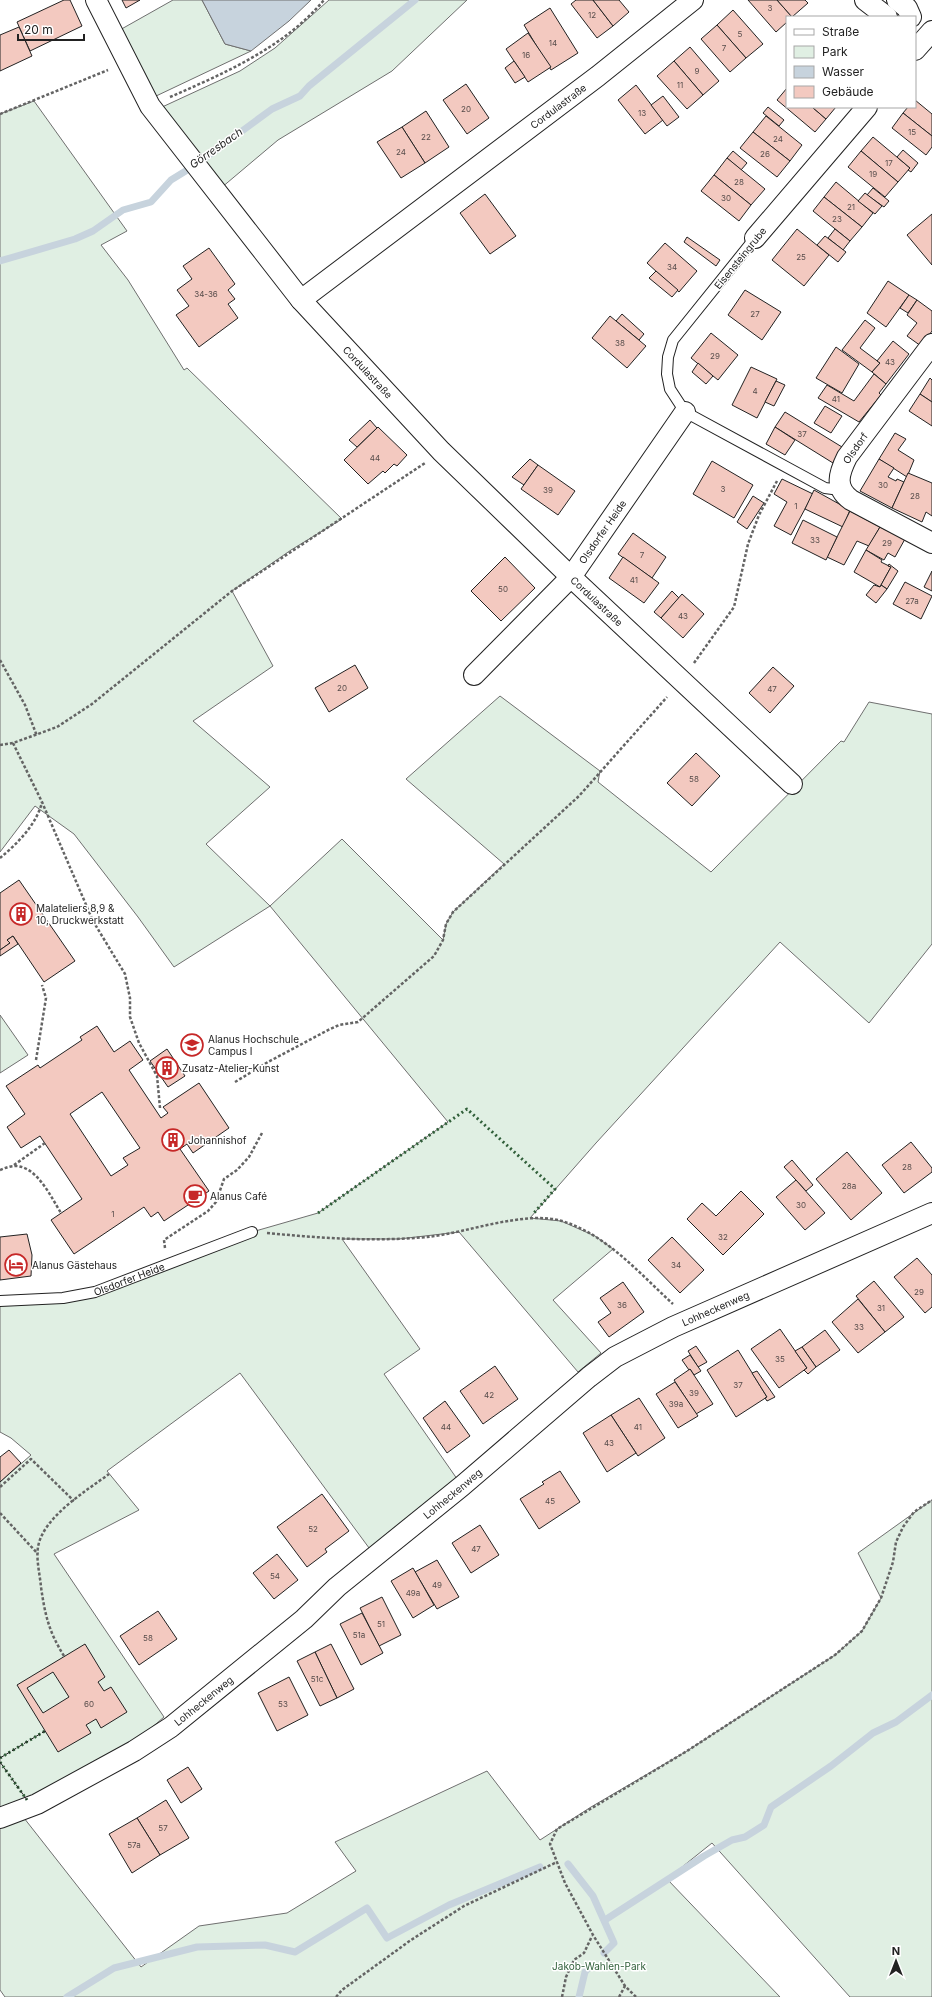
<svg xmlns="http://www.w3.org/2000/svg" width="932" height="1997" font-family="Inter,sans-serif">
<rect width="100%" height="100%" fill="#fff"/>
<!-- green -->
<g fill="#e0efe3" stroke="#6f6f6f">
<polygon points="173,0 202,0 225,44 251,51 154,97 118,31"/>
<polygon points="329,0 467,0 392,71 278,140 221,188 160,108 240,71 275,48"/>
<polygon points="34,101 127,231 101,245 128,280 184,370 187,368 342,519 291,550 232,591 273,666 193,721 270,787 206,844 270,906 342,839 443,940 446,924 453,912 504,864 406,779 500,696 600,771 598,782 711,872 841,741 844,742 869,702 932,714 932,944 869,1023 780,942 596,1143 530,1218 561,1221 595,1236 613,1249 553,1300 601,1353 578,1372 459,1232 399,1239 342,1239 420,1349 384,1374 462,1486 375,1556 240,1373 107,1471 139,1510 54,1554 164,1717 142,1736 24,1818 141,1967 199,1926 287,1913 356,1871 335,1842 487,1771 540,1840 591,1807 687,1751 835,1655 862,1631 881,1598 858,1553 932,1500 932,1997 850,1997 712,1843 667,1879 780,1997 5,1997 0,1990 0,1482 31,1455 11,1438 0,1432 0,1301 63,1298 252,1232 318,1213 448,1122 270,906 174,967 138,917 74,834 35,806 0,852 0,114"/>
<polygon points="0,1015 28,1055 0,1073"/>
</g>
<!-- water -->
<polygon fill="#c7d3dd" stroke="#6f6f6f" points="202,0 311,0 289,21 251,51 225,44"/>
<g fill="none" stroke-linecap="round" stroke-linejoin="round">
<!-- stream -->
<g stroke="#c7d3dd" stroke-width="7">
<polyline points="0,261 75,239 93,231 123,210 151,202 171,180 197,164 272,109 300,96 309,86 415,0"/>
<polyline points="568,1864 593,1896 614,1943 604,1953"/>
<polyline points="605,1920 704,1856 732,1840 745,1837 764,1825 771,1807 831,1766 873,1733 896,1722 932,1695"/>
<polyline points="67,1997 114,1968 197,1947 265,1945 295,1952 367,1908 387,1938 449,1905 540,1867"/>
<polyline points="579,1997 585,1972 590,1966"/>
</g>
</g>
<!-- building -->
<g fill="#f3c9c0" stroke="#222" fill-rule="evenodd">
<polygon points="64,0 70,0 82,26 30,51 17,22"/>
<polygon points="122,0 140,0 126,8"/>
<polygon points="576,0 593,0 613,26 597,38 571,4"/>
<polygon points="593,0 619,0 629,12 613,26"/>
<polygon points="748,0 777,0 792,17 787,17 787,22 776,32"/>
<polygon points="777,0 805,0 808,3 792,17"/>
<polygon points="550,8 578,53 551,70 524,25"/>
<polygon points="733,10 763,44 746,58 717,25"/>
<polygon points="717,25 746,58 730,72 701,39"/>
<polygon points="19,27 32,56 0,71 0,35"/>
<polygon points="528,33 551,67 528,82 506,49"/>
<polygon points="690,47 719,81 703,95 674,61"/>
<polygon points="514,61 525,77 515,83 505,68"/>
<polygon points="674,61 703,95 687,109 657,76"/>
<polygon points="466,84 489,118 467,134 443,100"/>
<polygon points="636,85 663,120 645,134 618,100"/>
<polygon points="787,88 787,107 812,107 826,119 815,132 777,100"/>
<polygon points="663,96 679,117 667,126 651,105"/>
<polygon points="915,100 932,114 932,136 903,113 908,107 915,107"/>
<polygon points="768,107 784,120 779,126 763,113"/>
<polygon points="812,107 836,107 826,119"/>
<polygon points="426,111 449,147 425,163 402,127"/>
<polygon points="903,113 932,136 932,147 926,155 892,128"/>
<polygon points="766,116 802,145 790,161 753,132"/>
<polygon points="402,127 425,163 401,178 377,142"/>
<polygon points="753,132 790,161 777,177 740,148"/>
<polygon points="873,137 910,168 898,182 861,151"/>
<polygon points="903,150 918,163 911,172 908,170 910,168 897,157"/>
<polygon points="733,151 747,163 741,170 727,158"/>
<polygon points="861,151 898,182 885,197 848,167"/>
<polygon points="727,158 765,189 751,205 714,175"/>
<polygon points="714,175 751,205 739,221 701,191"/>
<polygon points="836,182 873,213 862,227 824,197"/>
<polygon points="873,188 889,201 884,207 867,195"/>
<polygon points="865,193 882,206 875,214 858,201"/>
<polygon points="485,194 516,236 490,254 460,213"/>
<polygon points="824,197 862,227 850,241 813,211"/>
<polygon points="932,214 932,265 907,235"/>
<polygon points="797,229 829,255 804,286 772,260"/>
<polygon points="835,229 850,241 843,250 828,238"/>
<polygon points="825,236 846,252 838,262 817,245"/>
<polygon points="687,237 720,260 716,266 684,242"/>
<polygon points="665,243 697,271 679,292 647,263"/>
<polygon points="209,248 235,284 228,290 235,299 228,304 238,318 199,347 176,315 189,306 177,290 192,279 183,266"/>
<polygon points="656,271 678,290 672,297 649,278"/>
<polygon points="888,281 909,295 886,327 867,313"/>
<polygon points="745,290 781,312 762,340 728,315"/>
<polygon points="909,295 917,300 908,313 900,308"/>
<polygon points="917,300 932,311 932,331 921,346 907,336 917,323 907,315"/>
<polygon points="622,314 644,334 639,340 616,321"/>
<polygon points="610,316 646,346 627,368 592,338"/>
<polygon points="865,320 875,328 860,348 880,363 872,372 842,350"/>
<polygon points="711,333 738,355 718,380 691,358"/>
<polygon points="893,341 909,354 886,384 872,372 880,363 877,361"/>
<polygon points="836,347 859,364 842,393 816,378"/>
<polygon points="698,363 713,376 706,384 692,372"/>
<polygon points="751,367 777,379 757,418 732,405"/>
<polygon points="874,374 886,384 879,393 881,395 859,422 818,398 827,385 854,401"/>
<polygon points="930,378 932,380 932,402 920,394"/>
<polygon points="776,381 785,385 774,406 765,402"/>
<polygon points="920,394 932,402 932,426 909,411"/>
<polygon points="825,406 842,416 831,433 814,423"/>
<polygon points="785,412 842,447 833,463 775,427"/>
<polygon points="370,420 377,428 357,447 349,440"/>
<polygon points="378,427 407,455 397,466 394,464 385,473 383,471 368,484 344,460"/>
<polygon points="775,427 795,440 785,455 766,444"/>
<polygon points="895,433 906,439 898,450 914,460 907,477 879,459"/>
<polygon points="530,459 538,465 524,485 512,477"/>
<polygon points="879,459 894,468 888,477 896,481 897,479 904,482 892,508 860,491"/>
<polygon points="712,461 753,485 734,518 693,494"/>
<polygon points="538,465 575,491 558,515 521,489"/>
<polygon points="908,473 932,483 932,516 926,512 922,522 892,508"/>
<polygon points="782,479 813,494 791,535 774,526 787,502 774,494"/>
<polygon points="814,490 850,510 843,527 805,509"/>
<polygon points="753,496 764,503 747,529 737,522"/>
<polygon points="850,511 880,527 869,546 857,541 844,565 827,557"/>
<polygon points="803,520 837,537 826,560 792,543"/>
<polygon points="880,527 905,539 895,557 888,553 884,560 866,550"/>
<polygon points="633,533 666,557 652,578 618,554"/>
<polygon points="866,550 882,560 881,562 891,567 880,587 854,572"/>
<polygon points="505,557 535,588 501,621 471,591"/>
<polygon points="623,557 659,583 644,603 609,578"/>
<polygon points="889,564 898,571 887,589 881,585 891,567 888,566"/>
<polygon points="932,571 932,591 924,587"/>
<polygon points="905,582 932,596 921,619 893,604"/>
<polygon points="874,585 880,587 881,585 887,589 876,603 866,595"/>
<polygon points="672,591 679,598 661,618 654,612"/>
<polygon points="682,594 704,614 683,638 661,618"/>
<polygon points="355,665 368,688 329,712 315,688"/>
<polygon points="773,667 794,686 770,713 749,693"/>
<polygon points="696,753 720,776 692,806 667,783"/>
<polygon points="19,880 75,961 44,982 13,936 7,940 10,943 0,950 0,893"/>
<polygon points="13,936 18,944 0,956 0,950 10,943 7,940"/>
<path d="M97,1026L114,1052L130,1041L143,1060L129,1070L161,1118L168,1113L163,1107L199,1083L229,1128L193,1153L187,1144L180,1149L209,1191L164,1221L158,1212L151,1217L144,1207L74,1254L51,1220L82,1199L40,1136L21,1148L7,1127L25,1114L6,1086L38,1065L40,1068L82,1040L80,1037ZM102,1092L140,1148L123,1158L128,1165L111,1176L70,1114Z"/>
<polygon points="167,1049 185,1076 168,1087 150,1061"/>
<polygon points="911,1142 932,1168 932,1172 904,1193 882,1165"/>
<polygon points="847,1152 882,1193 851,1220 816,1179"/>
<polygon points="792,1160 813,1185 806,1191 784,1167"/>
<polygon points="796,1180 825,1213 805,1230 776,1197"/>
<polygon points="741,1191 764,1214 723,1255 687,1219 702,1203 716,1216"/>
<polygon points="27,1234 32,1255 31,1276 0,1280 0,1237"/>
<polygon points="672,1237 704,1270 680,1293 648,1260"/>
<polygon points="917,1258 932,1275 932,1307 925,1313 894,1277"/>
<polygon points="874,1281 904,1317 885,1332 856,1296"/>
<polygon points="623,1282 644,1312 609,1337 598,1322 611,1313 600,1298"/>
<polygon points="858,1299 885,1332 858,1353 832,1322"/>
<polygon points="780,1329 807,1368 779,1388 751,1349"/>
<polygon points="825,1330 840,1350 816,1367 802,1347"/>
<polygon points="696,1346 707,1362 698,1367 688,1351"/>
<polygon points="802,1347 816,1367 808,1374 804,1370 807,1368 795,1351"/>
<polygon points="738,1350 767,1397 736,1417 707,1370"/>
<polygon points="690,1355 701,1371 694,1375 690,1369 689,1370 682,1360"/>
<polygon points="495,1366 518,1399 483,1424 460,1391"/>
<polygon points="690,1369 713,1404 696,1414 674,1380"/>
<polygon points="757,1371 775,1397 767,1401 765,1398 767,1397 752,1373"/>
<polygon points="675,1382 698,1416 678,1428 656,1394"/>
<polygon points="639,1398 665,1438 638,1456 611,1415"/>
<polygon points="445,1401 470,1436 447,1453 423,1418"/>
<polygon points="611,1415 636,1453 607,1472 583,1433"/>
<polygon points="9,1450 21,1463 0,1482 0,1457"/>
<polygon points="560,1471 580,1502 539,1529 520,1499 544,1484 542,1482"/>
<polygon points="322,1494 349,1531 325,1549 327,1552 307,1567 277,1527"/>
<polygon points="480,1525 499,1555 471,1573 452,1543"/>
<polygon points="277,1554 298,1580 274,1599 253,1573"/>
<polygon points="437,1560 459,1597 437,1609 415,1572"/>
<polygon points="413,1568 434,1605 413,1618 391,1581"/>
<polygon points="382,1597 401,1635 379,1646 360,1608"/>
<polygon points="158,1611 177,1639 139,1665 120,1636"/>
<polygon points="362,1613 383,1653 361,1665 340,1624"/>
<path d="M85,1644L105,1677L98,1682L104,1691L111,1687L127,1712L101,1728L96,1719L86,1725L91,1733L58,1752L17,1685ZM53,1672L69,1697L43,1713L27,1688Z"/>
<polygon points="331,1644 354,1689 337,1698 315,1652"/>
<polygon points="315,1652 337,1698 320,1706 297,1661"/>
<polygon points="289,1677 308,1715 277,1731 258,1693"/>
<polygon points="188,1767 202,1789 181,1803 167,1780"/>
<polygon points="166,1800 189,1838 160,1855 137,1818"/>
<polygon points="137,1818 160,1855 132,1873 109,1834"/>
</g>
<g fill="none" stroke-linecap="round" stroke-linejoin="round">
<!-- lane casing -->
<g stroke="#222" stroke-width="12">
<g id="lane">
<polyline points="755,238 673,340 668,357 667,374 670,389 685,412 825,488 840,490"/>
<path id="s1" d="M0,1301L63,1298L95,1292L252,1232"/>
</g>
</g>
<!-- street casing -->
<g stroke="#222" stroke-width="22">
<g id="street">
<path id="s2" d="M96,0L150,106L301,300L441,451L571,577L792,784"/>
<polyline points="865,0 887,17"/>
<polyline points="897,0 907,8 911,17"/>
<polyline points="915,50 932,31"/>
<polyline points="755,238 867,107"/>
<path id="s3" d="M301,300L598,76L693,0"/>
<path d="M932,344L847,457C839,473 834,488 851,500L932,543"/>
<path id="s4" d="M474,675L571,577L685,412"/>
<path id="s5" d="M0,1818L37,1804L134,1751L171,1727L304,1619L337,1587L462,1486L589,1377L615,1357L673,1327L932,1213"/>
</g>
</g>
<!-- path -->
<g stroke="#646464" stroke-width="2.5" stroke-dasharray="3 2" stroke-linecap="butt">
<path d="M170,97C225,73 285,47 324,0"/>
<polyline points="0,114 108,70"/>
<polyline points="0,660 25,705 37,736"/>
<polyline points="694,663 734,607 748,544 759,515 777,481"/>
<polyline points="13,743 42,802 93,921 125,974 130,998 130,1017 139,1043 157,1076 160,1108"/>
<polyline points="0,745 13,743 57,727 92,704 232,591 425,463"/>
<path d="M0,858C17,844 37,824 42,802"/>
<polyline points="36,1060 46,998 42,985"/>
<polyline points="235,1082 268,1062 330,1029 339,1025 358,1022 434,956 443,940 446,924 453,912 579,796 667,697"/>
<polyline points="14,1165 45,1143"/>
<path d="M0,1170C5,1168 10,1166 15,1166C37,1166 51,1197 61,1213"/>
<path d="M267,1233C320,1238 373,1242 427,1237C467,1233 524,1210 562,1221C607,1235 639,1273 673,1304"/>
<polyline points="165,1248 164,1240 208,1211 216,1202 224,1179 237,1170 249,1157 262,1133"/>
<polyline points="0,1487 31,1459 74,1501"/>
<polyline points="0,1513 38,1554"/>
<path d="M64,1656C49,1632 45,1615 41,1587C40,1575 36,1560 38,1547C43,1517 86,1491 109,1474"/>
<polyline points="336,1997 342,1990 411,1940 464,1906 557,1862"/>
<polyline points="562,1997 566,1977 574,1960 584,1953 592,1936"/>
<polyline points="619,1997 625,1986"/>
<polyline points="636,1997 625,1986 593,1935 565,1883 550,1844 557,1829 687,1751 835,1655 862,1631 881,1598 893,1562 896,1542 903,1527 914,1512 932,1500"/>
</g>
<!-- lane -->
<use href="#lane" stroke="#fff" stroke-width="10"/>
<!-- street -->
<use href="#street" stroke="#fff" stroke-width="20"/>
<!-- hedge -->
<g stroke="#2f5e38" stroke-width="3" stroke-dasharray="2 3" stroke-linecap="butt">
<polyline points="318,1213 467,1109 555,1189 534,1213"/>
<polyline points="0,1758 45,1731"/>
<polyline points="0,1762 27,1800"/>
</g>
<!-- fence -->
<g stroke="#222" stroke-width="1" stroke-dasharray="5 2" stroke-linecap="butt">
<polyline points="0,1758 45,1731"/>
<polyline points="0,1762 27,1800"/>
</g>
</g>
<!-- icons -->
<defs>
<g id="building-ring" transform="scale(1.15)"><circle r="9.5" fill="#fff" stroke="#c62828" stroke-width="1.5"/><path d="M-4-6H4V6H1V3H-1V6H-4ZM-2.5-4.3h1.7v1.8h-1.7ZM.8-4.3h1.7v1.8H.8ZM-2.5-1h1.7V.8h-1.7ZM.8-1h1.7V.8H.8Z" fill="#c62828"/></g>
<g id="university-ring" transform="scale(1.15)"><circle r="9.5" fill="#fff" stroke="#c62828" stroke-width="1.5"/><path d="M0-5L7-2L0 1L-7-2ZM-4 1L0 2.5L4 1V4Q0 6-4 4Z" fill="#c62828"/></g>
<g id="cafe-ring" transform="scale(1.15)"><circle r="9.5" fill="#fff" stroke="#c62828" stroke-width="1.5"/><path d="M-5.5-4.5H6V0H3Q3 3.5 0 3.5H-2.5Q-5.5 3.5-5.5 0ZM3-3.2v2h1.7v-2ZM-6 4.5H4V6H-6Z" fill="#c62828"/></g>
<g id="hotel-ring" transform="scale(1.15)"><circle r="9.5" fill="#fff" stroke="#c62828" stroke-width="1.5"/><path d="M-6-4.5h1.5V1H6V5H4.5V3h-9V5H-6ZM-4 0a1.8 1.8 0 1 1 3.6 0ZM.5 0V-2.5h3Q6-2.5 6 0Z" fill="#c62828"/></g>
</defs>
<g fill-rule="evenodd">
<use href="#building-ring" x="21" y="914"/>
<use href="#university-ring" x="192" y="1045"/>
<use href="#building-ring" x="167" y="1068"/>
<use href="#building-ring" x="173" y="1140"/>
<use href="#cafe-ring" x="195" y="1196"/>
<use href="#hotel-ring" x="16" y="1265"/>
</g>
<g text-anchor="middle" stroke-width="3" stroke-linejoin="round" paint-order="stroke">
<!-- number labels -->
<g font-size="8" fill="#564c4a">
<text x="770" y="11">3</text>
<text x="592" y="18">12</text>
<text x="740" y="37">5</text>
<text x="553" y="46">14</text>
<text x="724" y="51">7</text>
<text x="526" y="58">16</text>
<text x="697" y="74">9</text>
<text x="680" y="88">11</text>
<text x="466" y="112">20</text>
<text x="642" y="116">13</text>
<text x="912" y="135">15</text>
<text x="426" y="140">22</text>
<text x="778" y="142">24</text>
<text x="401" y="155">24</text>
<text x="765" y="157">26</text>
<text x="889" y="166">17</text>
<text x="873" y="177">19</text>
<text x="739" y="185">28</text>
<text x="726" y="201">30</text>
<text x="851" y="210">21</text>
<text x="837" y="222">23</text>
<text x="801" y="260">25</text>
<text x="672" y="270">34</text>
<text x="206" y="297">34-36</text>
<text x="755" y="317">27</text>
<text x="620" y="346">38</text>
<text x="715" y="359">29</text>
<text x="890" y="365">43</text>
<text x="755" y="394">4</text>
<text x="836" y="402">41</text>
<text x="802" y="437">37</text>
<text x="375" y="461">44</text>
<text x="883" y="488">30</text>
<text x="723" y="492">3</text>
<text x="548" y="493">39</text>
<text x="915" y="499">28</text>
<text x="796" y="509">1</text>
<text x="815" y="543">33</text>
<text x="887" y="546">29</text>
<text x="642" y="558">7</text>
<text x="634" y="583">41</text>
<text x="503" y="592">50</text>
<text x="912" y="604">27a</text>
<text x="683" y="619">43</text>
<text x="342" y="691">20</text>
<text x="772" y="692">47</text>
<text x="694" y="782">58</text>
<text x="907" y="1170">28</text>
<text x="849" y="1189">28a</text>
<text x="801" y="1208">30</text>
<text x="113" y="1217">1</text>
<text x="723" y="1240">32</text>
<text x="676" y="1268">34</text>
<text x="919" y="1295">29</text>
<text x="622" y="1308">36</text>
<text x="881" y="1311">31</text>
<text x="859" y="1330">33</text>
<text x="780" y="1362">35</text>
<text x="738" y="1388">37</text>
<text x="694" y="1396">39</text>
<text x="489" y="1398">42</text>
<text x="676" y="1407">39a</text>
<text x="446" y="1430">44</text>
<text x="638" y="1430">41</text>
<text x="609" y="1446">43</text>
<text x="550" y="1504">45</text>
<text x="313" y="1532">52</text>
<text x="476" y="1552">47</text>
<text x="275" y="1579">54</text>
<text x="437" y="1588">49</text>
<text x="413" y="1596">49a</text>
<text x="381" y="1627">51</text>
<text x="359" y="1638">51a</text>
<text x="148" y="1641">58</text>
<text x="317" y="1682">51c</text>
<text x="89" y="1707">60</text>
<text x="283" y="1707">53</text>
<text x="163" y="1831">57</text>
<text x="134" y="1848">57a</text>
</g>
<!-- street labels -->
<g font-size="10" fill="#222" stroke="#fff">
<text dy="4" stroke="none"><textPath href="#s3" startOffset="322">Cordulastraße</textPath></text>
<text transform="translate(740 258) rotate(-51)" y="4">Eisensteingrube</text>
<text dy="4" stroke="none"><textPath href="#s2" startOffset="463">Cordulastraße</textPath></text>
<text transform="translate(855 448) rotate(-55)" y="4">Olsdorf</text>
<text dy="4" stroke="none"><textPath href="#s4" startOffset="193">Olsdorfer Heide</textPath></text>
<text dy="4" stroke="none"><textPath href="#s2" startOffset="787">Cordulastraße</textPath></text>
<text dy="4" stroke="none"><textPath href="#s1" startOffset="132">Olsdorfer Heide</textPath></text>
<text dy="4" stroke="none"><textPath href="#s5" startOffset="884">Lohheckenweg</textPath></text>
<text dy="4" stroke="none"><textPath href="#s5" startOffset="560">Lohheckenweg</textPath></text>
<text dy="4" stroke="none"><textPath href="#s5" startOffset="236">Lohheckenweg</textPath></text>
</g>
<!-- poi labels -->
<g font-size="10" fill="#222" stroke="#fff" text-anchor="start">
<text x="36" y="912">Malateliers 8,9 &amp;<tspan x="36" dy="12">10, Druckwerkstatt</tspan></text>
<text x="208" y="1043">Alanus Hochschule<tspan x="208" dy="12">Campus I</tspan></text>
<text x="182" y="1072">Zusatz-Atelier-Kunst</text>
<text x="188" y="1144">Johannishof</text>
<text x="210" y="1200">Alanus Café</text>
<text x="32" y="1269">Alanus Gästehaus</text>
</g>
<!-- park labels -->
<g font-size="10" fill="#2f5e38" stroke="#fff">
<text x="599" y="1970">Jakob-Wahlen-Park</text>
</g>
<!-- water labels -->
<g font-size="11" font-style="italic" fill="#222" stroke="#fff">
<text transform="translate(216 148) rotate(-35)" y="4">Görresbach</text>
</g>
</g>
<!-- legend -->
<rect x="786" y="16" width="130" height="92" fill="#ffffff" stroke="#a7a7a7"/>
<rect x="794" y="29" width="20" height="6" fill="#ffffff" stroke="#a7a7a7"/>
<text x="822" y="36" font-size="12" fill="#222222">Straße</text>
<rect x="794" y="46" width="20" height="12" fill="#e0efe3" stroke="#a7a7a7"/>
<text x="822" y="56" font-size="12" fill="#222222">Park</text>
<rect x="794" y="66" width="20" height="12" fill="#c7d3dd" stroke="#a7a7a7"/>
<text x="822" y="76" font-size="12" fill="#222222">Wasser</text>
<rect x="794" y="86" width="20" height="12" fill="#f3c9c0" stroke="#a7a7a7"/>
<text x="822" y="96" font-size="12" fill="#222222">Gebäude</text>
<!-- north arrow -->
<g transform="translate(896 1961)" stroke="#ffffff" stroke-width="3" paint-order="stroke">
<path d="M0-3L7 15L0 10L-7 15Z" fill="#222222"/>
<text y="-6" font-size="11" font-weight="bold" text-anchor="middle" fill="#222222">N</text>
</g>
<!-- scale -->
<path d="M18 34v6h66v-6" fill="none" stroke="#222222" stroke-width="2"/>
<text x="24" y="34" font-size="12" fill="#222222" stroke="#ffffff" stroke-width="3" paint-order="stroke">20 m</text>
</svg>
